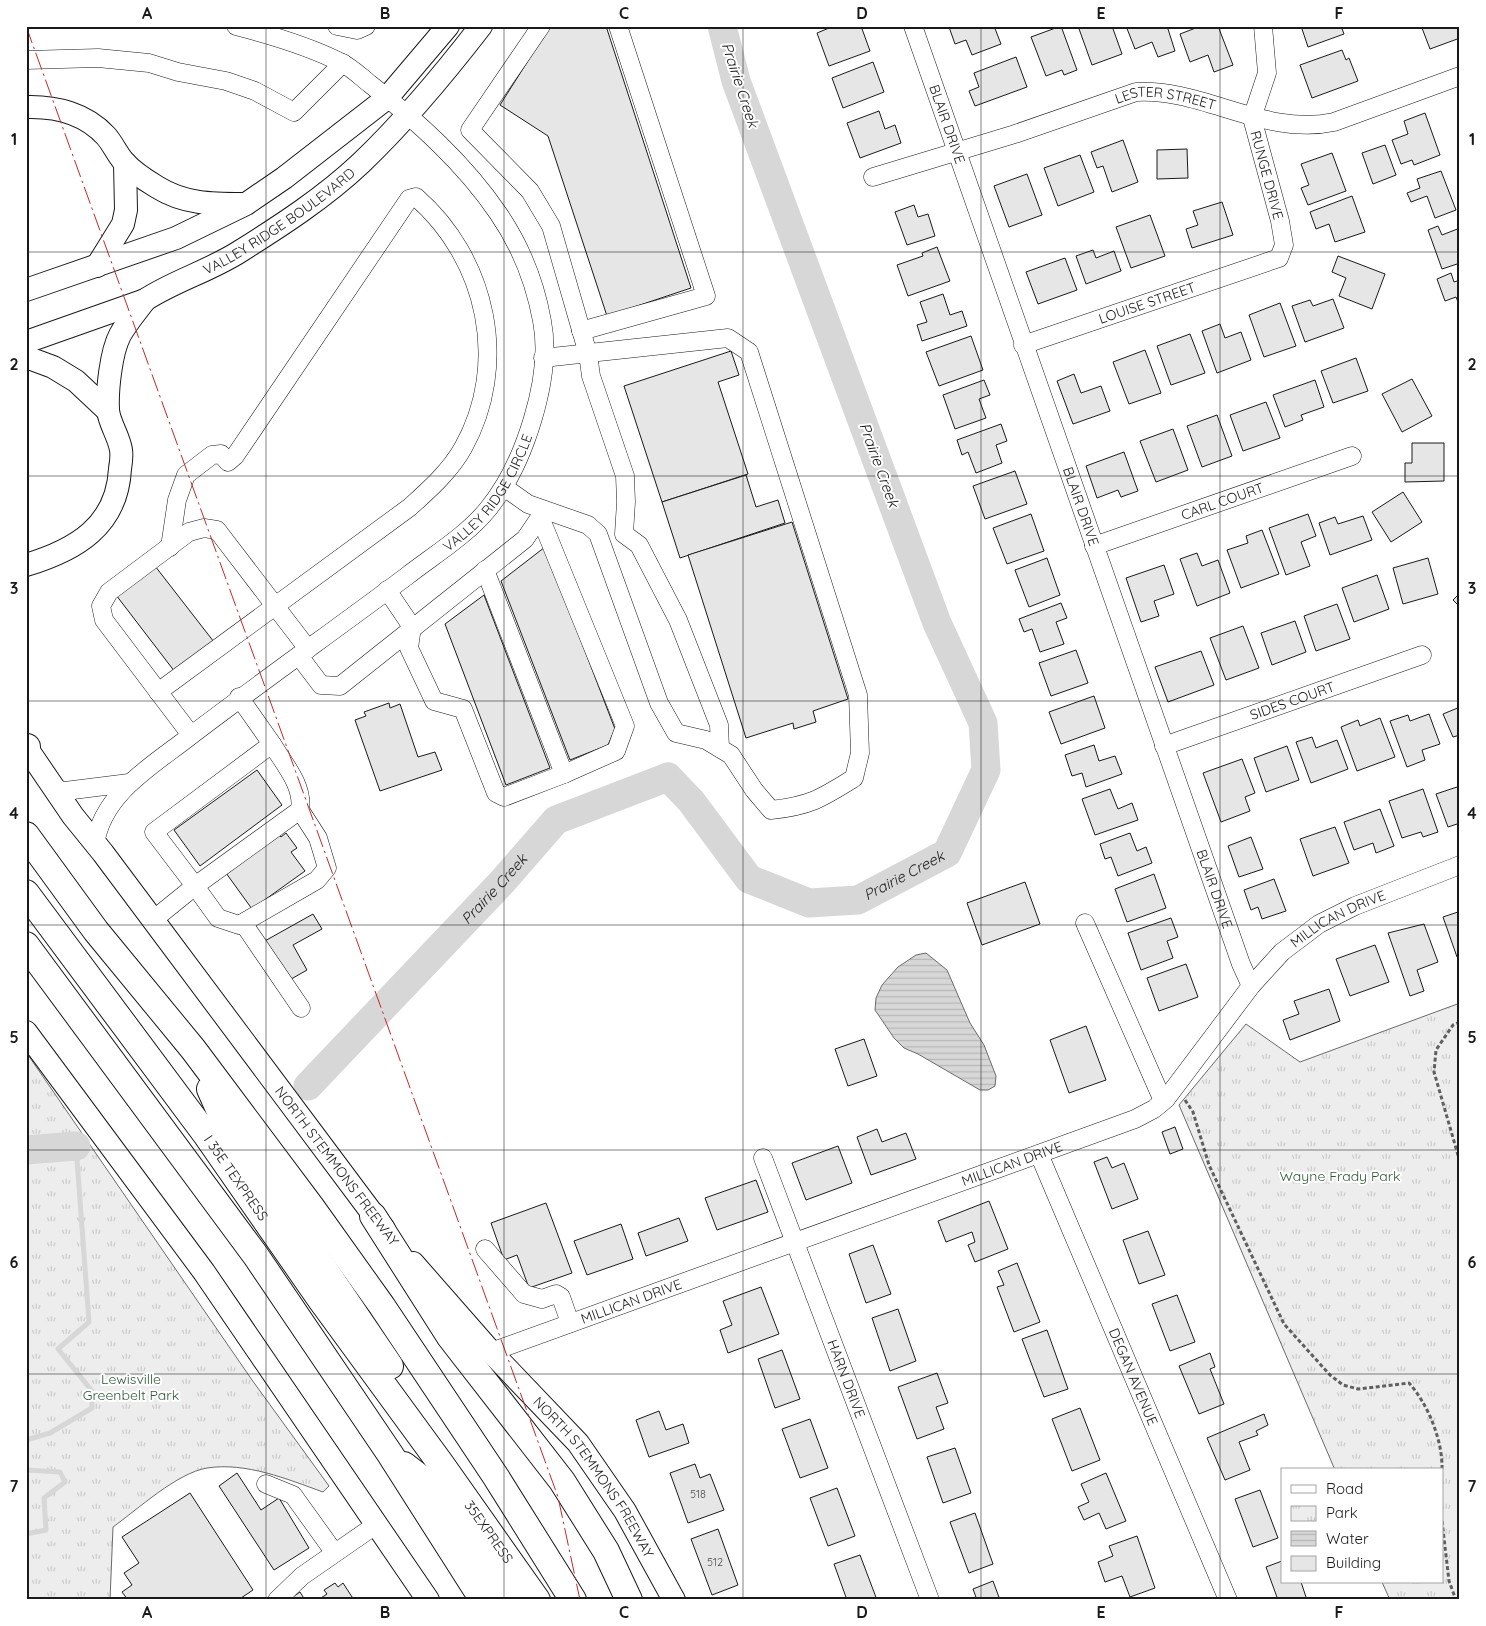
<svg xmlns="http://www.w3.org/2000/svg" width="1486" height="1626" font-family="Quicksand,sans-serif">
<defs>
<pattern id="park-tufts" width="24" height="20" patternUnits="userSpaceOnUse" patternTransform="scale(1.25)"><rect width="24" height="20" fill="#ededed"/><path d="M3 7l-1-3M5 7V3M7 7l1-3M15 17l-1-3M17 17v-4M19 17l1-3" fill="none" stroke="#cbcbcb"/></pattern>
<pattern id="water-rules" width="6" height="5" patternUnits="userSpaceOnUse" patternTransform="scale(1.25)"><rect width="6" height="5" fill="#d7d7d7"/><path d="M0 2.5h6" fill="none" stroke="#b8b8b8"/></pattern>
</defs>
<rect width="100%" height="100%" fill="#fff"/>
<!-- park -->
<g fill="url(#park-tufts)" stroke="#6a6a6a">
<polygon points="1460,1003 1460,1600 1390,1600 1382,1582 1442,1582 1442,1470 1335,1470 1179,1105 1246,1024 1300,1062"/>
<path d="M26,1052L252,1380L329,1486L323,1492C287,1479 246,1462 207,1468C177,1473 138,1509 113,1527L110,1600H26Z"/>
</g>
<!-- water -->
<polygon fill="url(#water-rules)" stroke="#6a6a6a" points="926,953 947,970 970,1023 984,1045 996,1076 995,1086 988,1090 980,1090 918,1054 904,1048 894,1038 875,1010 876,998 882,985 898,967 916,955"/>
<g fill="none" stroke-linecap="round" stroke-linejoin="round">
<!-- stream -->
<g stroke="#d7d7d7" stroke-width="5">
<polyline points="26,1440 50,1433 92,1408 92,1391 58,1349 89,1322 76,1146"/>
<polyline points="26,1470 60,1472 65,1482 44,1498 46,1530 26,1534"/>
</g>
<!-- river -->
<g stroke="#d7d7d7" stroke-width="29">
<path id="s1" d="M308,1086L502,882L556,820L668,777L691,801L749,879L809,903L858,900L947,853L986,770L983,723L937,623L736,81L722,26"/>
<polyline points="26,1150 76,1146"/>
</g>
</g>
<!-- building -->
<g fill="#e6e6e6" stroke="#1a1a1a">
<polygon points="550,26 606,26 691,288 607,316 548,136 500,105"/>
<polygon points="834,26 861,26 870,51 829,66 817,33"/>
<polygon points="994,26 1001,44 972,55 966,40 955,44 949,27"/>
<polygon points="1061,26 1077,70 1064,75 1062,70 1046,76 1031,37"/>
<polygon points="1078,26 1112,26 1122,54 1092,65"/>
<polygon points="1126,26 1167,26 1175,51 1158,57 1152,42 1135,49"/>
<polygon points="1201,26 1218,26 1233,65 1214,72 1208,55 1190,62 1180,34"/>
<polygon points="1301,26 1341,26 1344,34 1308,47"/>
<polygon points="1426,26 1460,26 1460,38 1430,49 1422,28"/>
<polygon points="1342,50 1346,60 1349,58 1358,81 1312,98 1300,65"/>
<polygon points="1016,57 1027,87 975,106 969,91 979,87 974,73"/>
<polygon points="873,62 884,92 843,108 832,78"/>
<polygon points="879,111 885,129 895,125 901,143 860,158 847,123"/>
<polygon points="1425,113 1440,155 1414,165 1412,160 1401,164 1392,140 1408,134 1404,121"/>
<polygon points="1123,140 1138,182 1112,192 1103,166 1097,168 1091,152"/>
<polygon points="1385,145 1396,175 1373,184 1362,153"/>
<polygon points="1187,149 1188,178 1157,179 1157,150"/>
<polygon points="1332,153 1346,191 1308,205 1301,188 1309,185 1301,164"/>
<polygon points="1080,155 1094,192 1058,206 1044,168"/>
<polygon points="1441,171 1456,210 1435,218 1427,196 1411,202 1407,193 1420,188 1417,179"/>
<polygon points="1027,174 1042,215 1009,227 994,186"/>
<polygon points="1352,196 1365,232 1335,242 1329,224 1316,229 1310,212"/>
<polygon points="1222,202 1233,235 1192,248 1186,229 1198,225 1193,211"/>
<polygon points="914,205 918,217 928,214 935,236 907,245 895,212"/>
<polygon points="1150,215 1165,256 1131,268 1116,227"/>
<polygon points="1438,226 1442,235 1460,228 1460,263 1442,269 1428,230"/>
<polygon points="937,247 950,281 908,296 897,265 923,256 922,253"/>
<polygon points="1093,250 1096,258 1114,251 1121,271 1086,284 1076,256"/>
<polygon points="1338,256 1385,274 1372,309 1339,296 1346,278 1332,272"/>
<polygon points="1065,258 1077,290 1038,304 1026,272"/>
<polygon points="1451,273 1454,282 1460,280 1460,307 1456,297 1445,301 1437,279"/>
<polygon points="943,294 950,315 962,311 967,326 922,341 917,325 927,322 920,302"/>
<polygon points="1333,299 1344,328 1305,342 1292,306 1310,300 1313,306"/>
<polygon points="1280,303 1296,346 1264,357 1249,315"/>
<polygon points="1220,324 1225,338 1241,332 1251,360 1217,373 1202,331"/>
<polygon points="1190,334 1205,373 1171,385 1157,346"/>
<polygon points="971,336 983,370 939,386 926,352"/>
<polygon points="1145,350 1161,393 1129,404 1113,362"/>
<polygon points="731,351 739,375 718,382 748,474 662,502 624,386"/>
<polygon points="1356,358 1368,391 1333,403 1321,371"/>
<polygon points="1074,374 1081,393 1101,386 1110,411 1073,424 1057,381"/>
<polygon points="1412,379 1432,416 1402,432 1382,394"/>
<polygon points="984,380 990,395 979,399 986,418 955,429 943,395"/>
<polygon points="1315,380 1324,407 1301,415 1303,420 1285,427 1273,395"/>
<polygon points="1266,402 1280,438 1243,451 1230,415"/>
<polygon points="1217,415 1232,456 1202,467 1187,426"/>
<polygon points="1001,424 1007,441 996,445 1002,463 976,473 968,452 962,455 957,440"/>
<polygon points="1173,429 1188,470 1156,482 1140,441"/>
<polygon points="1412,443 1444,443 1444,481 1405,482 1405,463 1412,463"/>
<polygon points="1124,452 1138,491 1121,497 1118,490 1097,498 1086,466"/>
<polygon points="1015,471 1027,504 985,519 973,486"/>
<polygon points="746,475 756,507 778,500 785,523 680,558 662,502"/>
<polygon points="1403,492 1422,522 1391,542 1372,512"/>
<polygon points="1031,514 1044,551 1007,564 993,528"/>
<polygon points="1308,514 1316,536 1301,542 1310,566 1286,575 1269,528"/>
<polygon points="1363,516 1372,540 1330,555 1319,523 1335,517 1338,524"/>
<polygon points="792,522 848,699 813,711 816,722 794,729 793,723 746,738 688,555"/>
<polygon points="1262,530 1279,574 1241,588 1227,550 1248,543 1246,536"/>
<polygon points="545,547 615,729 608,745 570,760 501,581"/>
<polygon points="1197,553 1202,566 1218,560 1230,593 1197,606 1180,559"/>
<polygon points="1047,558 1060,595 1029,607 1015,570"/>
<polygon points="1428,558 1438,594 1403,604 1393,568"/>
<polygon points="1164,565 1174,594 1154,601 1159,616 1141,622 1126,578"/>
<polygon points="155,566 214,642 175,672 116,595"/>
<polygon points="1377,575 1389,609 1354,622 1342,588"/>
<polygon points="1460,593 1460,607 1453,600"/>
<polygon points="484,595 550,768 506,785 445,624"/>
<polygon points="1061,603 1067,618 1056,622 1064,644 1040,652 1032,629 1024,632 1019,619"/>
<polygon points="1337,604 1350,639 1316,651 1304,616"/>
<polygon points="1295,621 1306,652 1272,665 1261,633"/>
<polygon points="1243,626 1259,668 1226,680 1210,638"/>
<polygon points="1076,650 1088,683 1051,696 1039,663"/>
<polygon points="1201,651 1214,685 1168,702 1155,667"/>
<polygon points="1094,696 1105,728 1061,744 1049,712"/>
<polygon points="389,703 390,708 400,704 418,757 435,752 442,770 380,791 355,720 366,716 364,712"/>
<polygon points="1460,707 1460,735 1453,737 1443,714"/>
<polygon points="1429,714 1440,744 1422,750 1425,760 1407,767 1390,721 1408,715 1410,721"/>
<polygon points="1380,718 1395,757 1357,771 1341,727 1358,720 1360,726"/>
<polygon points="1312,737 1316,748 1337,740 1348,769 1311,783 1296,742"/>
<polygon points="1094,745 1099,761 1115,756 1122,774 1086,787 1082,773 1072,776 1065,755"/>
<polygon points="1287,746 1299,780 1266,792 1254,758"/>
<polygon points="1242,759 1255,793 1245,797 1250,811 1221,822 1203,773"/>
<polygon points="257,770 282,805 200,866 174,830"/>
<polygon points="1460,786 1460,823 1448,827 1436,794"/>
<polygon points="1110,789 1118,809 1132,803 1138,820 1095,835 1082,799"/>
<polygon points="1423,789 1438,832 1423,837 1421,832 1402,838 1389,801"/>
<polygon points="1380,809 1394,846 1376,853 1373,843 1354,850 1344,822"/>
<polygon points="1335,827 1349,863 1313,876 1300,839"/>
<polygon points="286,833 297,848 291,852 305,871 252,909 226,873 279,835 281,837"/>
<polygon points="1130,833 1137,851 1146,847 1152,863 1118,876 1111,857 1105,859 1100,844"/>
<polygon points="1251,837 1263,869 1239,877 1228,846"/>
<polygon points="1154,874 1166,908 1127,922 1115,889"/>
<polygon points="1274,879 1286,911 1262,919 1258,907 1251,910 1244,890"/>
<polygon points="1025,882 1040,924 982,945 967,903"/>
<polygon points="1460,909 1460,956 1457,957 1443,917 1458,912"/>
<polygon points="313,914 322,929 293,945 307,970 286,982 263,942"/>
<polygon points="1171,918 1178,937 1167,941 1173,958 1141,970 1128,933"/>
<polygon points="1424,924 1438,962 1417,970 1424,991 1410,996 1388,933"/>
<polygon points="1375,945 1389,982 1350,996 1336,959"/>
<polygon points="1186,964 1198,997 1159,1011 1147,978"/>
<polygon points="1329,989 1340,1021 1290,1040 1283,1020 1299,1014 1294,1001"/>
<polygon points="1086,1026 1106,1080 1069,1093 1050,1040"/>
<polygon points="864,1039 877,1076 848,1086 835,1049"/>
<polygon points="1175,1127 1183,1149 1170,1154 1162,1132"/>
<polygon points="877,1129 882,1142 906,1133 916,1159 871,1175 857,1137"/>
<polygon points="838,1146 852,1183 806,1200 792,1163"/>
<polygon points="1107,1157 1112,1168 1124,1163 1138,1199 1112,1209 1094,1162"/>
<polygon points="756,1180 768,1212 717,1230 705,1198"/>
<polygon points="989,1201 1008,1249 975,1262 968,1245 975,1242 972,1232 946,1242 938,1221"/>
<polygon points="546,1203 572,1273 529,1288 517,1255 504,1260 491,1223"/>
<polygon points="679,1218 688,1241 646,1256 638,1233"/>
<polygon points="621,1224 633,1259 587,1275 574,1241"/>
<polygon points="1148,1231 1165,1275 1139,1284 1123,1240"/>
<polygon points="873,1245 891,1294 866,1303 849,1254"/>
<polygon points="1017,1263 1040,1322 1014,1332 997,1287 1004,1285 998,1271"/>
<polygon points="761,1287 779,1334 728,1353 720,1330 732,1325 723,1301"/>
<polygon points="1177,1295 1195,1342 1170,1351 1152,1304"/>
<polygon points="898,1309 916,1361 890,1371 872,1318"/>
<polygon points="1047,1330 1068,1389 1044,1397 1022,1339"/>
<polygon points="782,1350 800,1399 775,1408 758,1359"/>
<polygon points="1210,1353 1215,1367 1210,1369 1224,1404 1199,1414 1179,1366"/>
<polygon points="937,1373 948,1403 936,1407 944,1429 917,1439 898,1387"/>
<polygon points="1080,1408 1100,1460 1072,1471 1052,1419"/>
<polygon points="659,1411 666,1430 683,1424 689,1443 649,1457 636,1420"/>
<polygon points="1264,1414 1268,1425 1256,1431 1258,1435 1239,1442 1250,1470 1225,1480 1207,1438"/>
<polygon points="810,1419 828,1468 800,1478 782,1429"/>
<polygon points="955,1448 971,1493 943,1503 927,1457"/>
<polygon points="695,1464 700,1478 710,1474 724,1510 688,1523 670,1473"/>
<polygon points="237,1473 261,1510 279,1498 309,1548 274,1570 219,1486"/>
<polygon points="1106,1473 1126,1521 1106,1529 1099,1513 1084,1520 1078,1507 1089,1502 1081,1484"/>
<polygon points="837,1488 855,1536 828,1546 810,1498"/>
<polygon points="1260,1490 1278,1538 1253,1547 1235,1499"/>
<polygon points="190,1493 253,1590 238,1600 128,1600 122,1592 132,1585 124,1573 139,1563 122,1537"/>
<polygon points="975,1513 993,1564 969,1573 950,1522"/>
<polygon points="718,1529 738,1585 712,1595 691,1539"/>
<polygon points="1137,1536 1155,1588 1130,1597 1122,1576 1105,1582 1098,1562 1113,1556 1109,1546"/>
<polygon points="860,1555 877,1600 847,1600 834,1564"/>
<polygon points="1282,1561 1282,1582 1301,1582 1307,1600 1278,1600 1266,1567"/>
<polygon points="993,1581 1000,1600 977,1600 973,1589"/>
<polygon points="335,1583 338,1587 343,1583 354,1600 323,1600 321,1598 327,1594 324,1590"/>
<polygon points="300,1592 305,1600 288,1600"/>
</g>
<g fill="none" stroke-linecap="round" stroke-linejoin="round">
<!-- minor casing -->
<g stroke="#1a1a1a" stroke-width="19">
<g id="minor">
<polyline points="337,26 357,30 366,26"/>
<polyline points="541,26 470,130 530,191 551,226 588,354 591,376 625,476 626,502 624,534 639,545 678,620 719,725 720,748"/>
<path id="s2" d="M913,26L1241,964L1251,986"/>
<polyline points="26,60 98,58 149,63 178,72 226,81 255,91 294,112 343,63"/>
<path id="s3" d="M873,177L1015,134L1136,92C1203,88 1265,137 1334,122L1460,76"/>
<polyline points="581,331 706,296 618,26"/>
<path id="s4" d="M1023,345L1279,258L1284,245L1280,221L1252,118L1267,73L1263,26"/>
<path d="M504,487L528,504L588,525L598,534L659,703L676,733L706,740L731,755L754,790L771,810C810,806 822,798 854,778L860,753L858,695L749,352L728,338L543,358"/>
<path id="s5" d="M1094,546L1352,456"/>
<polyline points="485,570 564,774"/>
<polyline points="387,590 412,627 409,648 434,701 463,709 496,793 504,797 564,774 616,751 625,726 540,517"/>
<polyline points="299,656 321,685 340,686 525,539 540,517 540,509"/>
<path d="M158,692L410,507C430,489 450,471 463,448C510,364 487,259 416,197L409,199L235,456L228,462L221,454L212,455L186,475L177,500L170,547"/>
<polyline points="191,735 104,620 101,606 109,592 189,532 204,528 217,530 308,649"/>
<path d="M272,744C284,764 304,786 300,810L195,886L218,918L239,925L317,880L327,868L318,838L300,810"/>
<path id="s6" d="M1164,746L1422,655"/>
<polyline points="55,789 65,791 129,783"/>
<path id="s7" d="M95,844C103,793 152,766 189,737C261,682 335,630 407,576C434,555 467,535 488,509C524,465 553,377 542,321C535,282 520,245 498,213C464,163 417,121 370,84C361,77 352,68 342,63C309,46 271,35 236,26"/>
<polyline points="153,920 195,886 154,832 272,744 239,697"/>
<polyline points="243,923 301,1008"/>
<polyline points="1085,923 1163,1101"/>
<path id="s8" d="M1039,1154L1228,1600"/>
<path id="s9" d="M763,1158L930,1600"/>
<polyline points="485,1249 524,1294 542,1299 556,1294 561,1297 570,1323"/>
<path id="s10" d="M491,1352L1135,1119L1154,1109L1166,1099L1251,986L1282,952L1319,924L1355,906L1460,865"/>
<polyline points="266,1484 293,1495 334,1552"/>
<polyline points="277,1600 302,1576 377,1524"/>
</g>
</g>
<!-- major casing -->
<g stroke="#1a1a1a" stroke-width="24">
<g id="major">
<path d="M26,107C56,106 86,114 106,136C113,144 117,154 124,162C132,171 147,181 157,187C184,204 212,204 242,204"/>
<polyline points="97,266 123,224 126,210 125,163"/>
<polyline points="26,290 176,238 246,204 284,178 387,98 448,26"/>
<path id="s11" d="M26,342L145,300C174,281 209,271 239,252C282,225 325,197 361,163C405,121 444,74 481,26"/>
<polyline points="26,357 53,367 76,381 108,411"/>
<path d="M26,565C76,550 117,526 120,469C121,463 122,456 121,450C119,436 109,423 108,410C107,390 111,352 120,335C127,322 137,311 145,300"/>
<polyline points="26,747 73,816 103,853 384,1229"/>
<polyline points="26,1032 204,1272 428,1600"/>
<path id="s12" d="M413,1263L491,1352L578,1443L625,1511L674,1600"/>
</g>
</g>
<!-- highway casing -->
<g stroke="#1a1a1a" stroke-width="28">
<g id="highway">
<polyline points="26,747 27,747"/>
<polyline points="26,835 96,931 193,1049 312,1208 382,1306 496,1477 573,1600"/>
<path id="s13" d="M26,893L207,1136L321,1300L441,1464L537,1600"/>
<polyline points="26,945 256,1256 390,1454 483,1600"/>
<polyline points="210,1089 225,1123 390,1366"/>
<polyline points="373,1216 450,1337 562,1481 606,1551 629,1600"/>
<polyline points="404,1465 440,1493 513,1600"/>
</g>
</g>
<!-- path -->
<g stroke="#5f5f5f" stroke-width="3" stroke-dasharray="4 2.5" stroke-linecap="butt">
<polyline points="1460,1022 1453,1025 1436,1050 1434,1072 1460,1162"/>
<path d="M1185,1100L1193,1112L1209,1165L1284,1324L1330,1375L1343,1385L1358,1389L1409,1383C1428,1404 1443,1441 1442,1470"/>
<polyline points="1442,1521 1449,1581 1456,1600"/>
</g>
<!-- minor -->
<use href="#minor" stroke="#fff" stroke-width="18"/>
<!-- major -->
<use href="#major" stroke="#fff" stroke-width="22"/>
<!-- highway -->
<use href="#highway" stroke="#fff" stroke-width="26"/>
<!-- power -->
<polyline stroke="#c62828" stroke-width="1" stroke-dasharray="18 4 2.5 4" stroke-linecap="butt" points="26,26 558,1497 580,1600"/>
</g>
<!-- grid -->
<path fill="none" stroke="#1a1a1a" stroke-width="1" stroke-opacity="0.55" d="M266,26V1600M504,26V1600M743,26V1600M981,26V1600M1220,26V1600M26,252H1460M26,476H1460M26,701H1460M26,925H1460M26,1150H1460M26,1374H1460"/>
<g text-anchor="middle" stroke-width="4" stroke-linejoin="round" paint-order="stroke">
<!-- number labels -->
<g font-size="11" fill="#4d4d4d">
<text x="698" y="1498">518</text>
<text x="715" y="1566">512</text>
</g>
<!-- street labels -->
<g font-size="14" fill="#1a1a1a" stroke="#fff">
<text dy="5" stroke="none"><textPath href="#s3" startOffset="306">LESTER STREET</textPath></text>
<text dy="5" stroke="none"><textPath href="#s2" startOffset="104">BLAIR DRIVE</textPath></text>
<text transform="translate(1267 175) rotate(75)" y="5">RUNGE DRIVE</text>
<text dy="5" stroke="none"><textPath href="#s11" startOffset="282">VALLEY RIDGE BOULEVARD</textPath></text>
<text dy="5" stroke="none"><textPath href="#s4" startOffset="131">LOUISE STREET</textPath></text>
<text dy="5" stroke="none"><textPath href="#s7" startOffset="536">VALLEY RIDGE CIRCLE</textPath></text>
<text dy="5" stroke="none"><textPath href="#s5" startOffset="136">CARL COURT</textPath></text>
<text dy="5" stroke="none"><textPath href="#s2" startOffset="509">BLAIR DRIVE</textPath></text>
<text dy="5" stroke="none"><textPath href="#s6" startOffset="136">SIDES COURT</textPath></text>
<text dy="5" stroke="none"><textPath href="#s2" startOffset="914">BLAIR DRIVE</textPath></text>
<text dy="5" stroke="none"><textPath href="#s10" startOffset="975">MILLICAN DRIVE</textPath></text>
<text dy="5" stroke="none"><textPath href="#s10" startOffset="554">MILLICAN DRIVE</textPath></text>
<text transform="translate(337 1166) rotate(53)" y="5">NORTH STEMMONS FREEWAY</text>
<text dy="5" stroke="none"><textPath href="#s13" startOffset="354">I 35E TEXPRESS</textPath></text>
<text dy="5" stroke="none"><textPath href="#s10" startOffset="149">MILLICAN DRIVE</textPath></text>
<text dy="5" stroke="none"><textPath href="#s8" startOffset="242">DEGAN AVENUE</textPath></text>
<text dy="5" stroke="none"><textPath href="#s9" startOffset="236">HARN DRIVE</textPath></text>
<text dy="5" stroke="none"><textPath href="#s12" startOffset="281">NORTH STEMMONS FREEWAY</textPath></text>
<text dy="5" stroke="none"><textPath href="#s13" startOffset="789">35EXPRESS</textPath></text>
</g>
<!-- park labels -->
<g font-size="14" fill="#2b5a34" stroke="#fff">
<text x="1340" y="1181">Wayne Frady Park</text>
<text x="131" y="1384">Lewisville<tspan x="131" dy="16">Greenbelt Park</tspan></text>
</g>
<!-- water labels -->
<g font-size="15" font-style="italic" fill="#1a1a1a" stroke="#fff">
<text transform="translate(740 85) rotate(72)" y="5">Prairie Creek</text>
<text transform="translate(879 465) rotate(70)" y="5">Prairie Creek</text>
<text dy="5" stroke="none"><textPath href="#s1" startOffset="780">Prairie Creek</textPath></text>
<text dy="5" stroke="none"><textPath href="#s1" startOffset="271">Prairie Creek</textPath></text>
</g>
</g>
<!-- border -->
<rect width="1486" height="1626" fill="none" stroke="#ffffff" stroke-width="55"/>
<!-- legend -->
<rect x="1281" y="1468" width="162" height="115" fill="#ffffff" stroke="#a3a3a3"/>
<rect x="1291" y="1485" width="25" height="8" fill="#ffffff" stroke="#a3a3a3"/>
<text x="1326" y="1494" font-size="15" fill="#1a1a1a">Road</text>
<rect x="1291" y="1506" width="25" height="15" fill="url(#park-tufts)" stroke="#a3a3a3"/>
<text x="1326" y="1518" font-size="15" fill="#1a1a1a">Park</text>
<rect x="1291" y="1531" width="25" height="15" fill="url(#water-rules)" stroke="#a3a3a3"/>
<text x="1326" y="1544" font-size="15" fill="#1a1a1a">Water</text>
<rect x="1291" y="1556" width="25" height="15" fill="#e6e6e6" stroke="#a3a3a3"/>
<text x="1326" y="1568" font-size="15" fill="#1a1a1a">Building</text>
<rect x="28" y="28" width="1430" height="1570" fill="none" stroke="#1a1a1a" stroke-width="2"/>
<g font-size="16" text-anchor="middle" font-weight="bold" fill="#1a1a1a">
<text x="147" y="19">A</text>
<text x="385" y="19">B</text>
<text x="624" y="19">C</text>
<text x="862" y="19">D</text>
<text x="1101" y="19">E</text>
<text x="1339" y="19">F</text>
<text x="14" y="145">1</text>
<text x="1472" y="145">1</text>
<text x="14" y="370">2</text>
<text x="1472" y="370">2</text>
<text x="14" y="594">3</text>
<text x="1472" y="594">3</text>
<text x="14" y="819">4</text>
<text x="1472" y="819">4</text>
<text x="14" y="1043">5</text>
<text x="1472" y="1043">5</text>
<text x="14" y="1268">6</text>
<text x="1472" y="1268">6</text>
<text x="14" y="1492">7</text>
<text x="1472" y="1492">7</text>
<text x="147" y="1618">A</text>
<text x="385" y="1618">B</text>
<text x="624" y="1618">C</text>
<text x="862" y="1618">D</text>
<text x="1101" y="1618">E</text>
<text x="1339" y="1618">F</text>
</g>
</svg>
